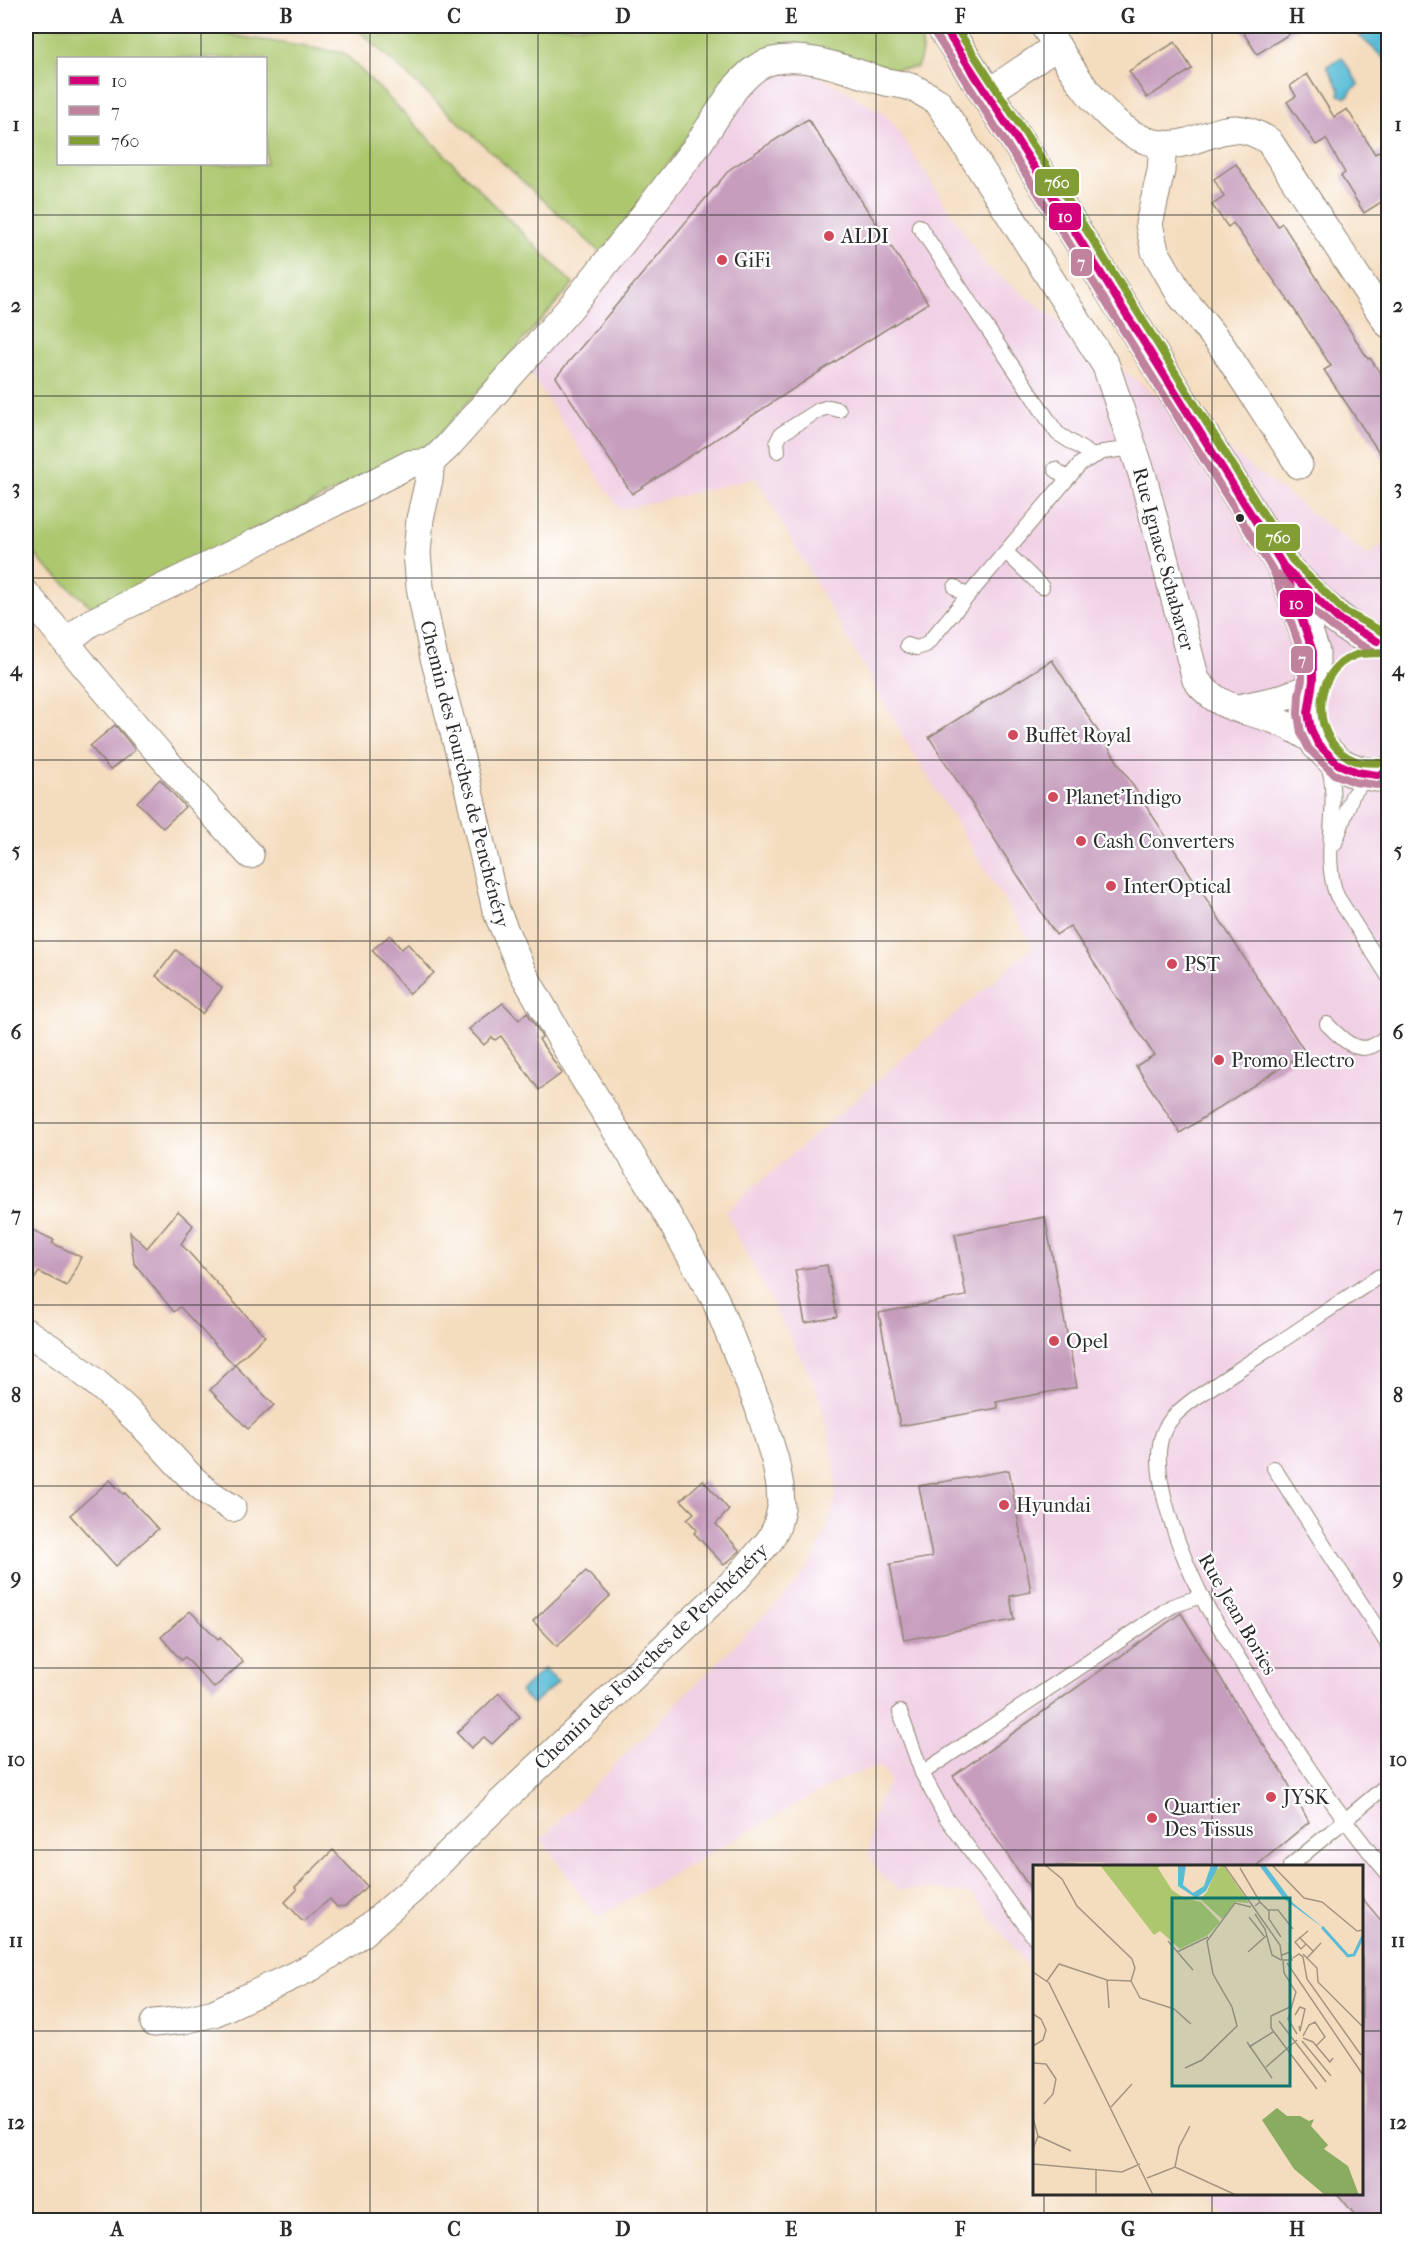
<svg xmlns="http://www.w3.org/2000/svg" width="1414" height="2246" font-family="'IM FELL French Canon',serif">
<rect width="100%" height="100%" fill="#fff"/>
<filter id="ink" filterUnits="userSpaceOnUse"><feTurbulence type="fractalNoise" baseFrequency=".0167" numOctaves="2"/><feDisplacementMap in="SourceGraphic" scale="12" xChannelSelector="R" yChannelSelector="G"/><feConvolveMatrix kernelMatrix="1 2 1 2 8 2 1 2 1" color-interpolation-filters="sRGB"/></filter>
<filter id="wash" filterUnits="userSpaceOnUse"><feTurbulence type="fractalNoise" baseFrequency=".008" numOctaves="4" result="noise"/><feDisplacementMap in="SourceGraphic" scale="24" xChannelSelector="R" yChannelSelector="G"/><feGaussianBlur stdDeviation="1.35" result="paint"/><feColorMatrix in="noise" values="0 0 0 0 0 0 0 0 0 0 0 0 0 0 0 0 0 1.4 0 .05"/><feComposite in="paint" operator="in"/></filter>
<g filter="url(#wash)">
<rect width="100%" height="100%" fill="#f4dcbe"/>
<!-- built -->
<polygon fill="#f0d0e4" points="801,70 825,79 883,113 895,126 985,265 1368,556 1388,540 1388,2220 1228,2220 1207,2194 1362,2194 1362,1866 1034,1866 1034,1974 972,1894 932,1889 899,1890 879,1874 869,1854 871,1828 877,1803 890,1780 880,1766 842,1779 597,1917 541,1839 795,1585 814,1558 828,1525 836,1497 835,1471 829,1435 815,1386 725,1212 1033,947 910,748 756,478 620,510 529,371 754,85 766,77 778,72"/>
<!-- green -->
<g fill="#acc76e" stroke="#6c794c" stroke-width="1.5" fill-rule="evenodd">
<path d="M26,26H206L237,36L344,53L573,284L431,444L94,609L44,565L26,544ZM58,58H266V164H58Z"/>
<path d="M354,26H915C924,39 924,53 917,67C886,76 829,54 797,46L696,127L602,254Z"/>
</g>
<!-- water -->
<g fill="#59bcd7" stroke="#427481" stroke-width="1.5">
<polygon points="1349,26 1388,26 1388,62"/>
<polygon points="1342,57 1359,85 1352,90 1349,95 1346,97 1339,95 1340,90 1327,66"/>
<polygon points="544,1669 558,1682 533,1704 520,1692"/>
</g>
<g id="blocks">
<!-- building -->
<g fill="#c69dbd">
<polygon points="1239,26 1302,26 1257,54"/>
<polygon points="1175,42 1192,69 1147,98 1129,71"/>
<polygon points="1307,74 1334,117 1347,109 1375,154 1389,145 1389,197 1364,213 1341,176 1345,173 1326,139 1316,145 1287,102 1296,96 1290,86"/>
<polygon points="808,119 928,303 850,352 632,494 556,377 730,169"/>
<polygon points="1236,164 1278,226 1282,223 1368,359 1370,358 1389,386 1389,467 1324,370 1331,366 1288,300 1233,223 1228,227 1212,205 1224,197 1214,179"/>
<polygon points="1052,660 1305,1052 1180,1133 1136,1066 1154,1055 1070,926 1056,935 929,737"/>
<polygon points="115,725 134,748 134,751 110,770 90,746"/>
<polygon points="160,779 185,807 163,828 137,802"/>
<polygon points="390,935 401,949 408,944 434,973 409,994 372,950"/>
<polygon points="176,950 222,988 202,1014 156,976"/>
<polygon points="503,1003 519,1020 527,1012 542,1037 539,1039 542,1044 562,1073 539,1090 501,1036 495,1040 492,1037 484,1045 469,1029"/>
<polygon points="178,1211 193,1225 181,1244 265,1336 234,1365 180,1307 174,1312 134,1263 130,1232 147,1248"/>
<polygon points="1045,1217 1077,1387 996,1402 998,1408 900,1426 879,1313 966,1296 955,1234"/>
<polygon points="26,1227 54,1240 52,1243 81,1257 67,1286 39,1272 26,1291"/>
<polygon points="827,1265 837,1317 805,1323 795,1270"/>
<polygon points="235,1365 274,1405 248,1429 210,1390"/>
<polygon points="1009,1470 1031,1592 1010,1596 1014,1620 904,1640 890,1564 932,1557 919,1486"/>
<polygon points="110,1480 123,1494 125,1493 158,1529 116,1566 70,1515"/>
<polygon points="703,1480 729,1510 716,1524 740,1551 724,1565 694,1533 697,1530 687,1519 694,1513 681,1500"/>
<polygon points="586,1571 610,1596 557,1646 533,1621"/>
<polygon points="190,1611 218,1639 220,1637 243,1662 214,1688 185,1657 181,1660 161,1637"/>
<polygon points="1181,1613 1245,1718 1282,1772 1309,1822 1256,1866 1035,1866 1035,1895 953,1776"/>
<polygon points="499,1693 520,1717 492,1744 484,1737 471,1748 457,1733"/>
<polygon points="333,1850 367,1886 346,1906 337,1907 330,1899 303,1921 285,1902 297,1890 295,1887"/>
<polygon points="1362,1898 1389,1930 1389,2220 1359,2220 1337,2193 1362,2193"/>
</g>
</g>
</g>
<g filter="url(#ink)">
<use href="#blocks" fill-opacity="0" stroke="#908474" stroke-width="1.5"/>
<g fill="none" stroke-linecap="round" stroke-linejoin="round">
<!-- lane casing -->
<g stroke="#908474" stroke-width="16">
<g id="lane">
<polyline points="919,226 1057,433 1093,456"/>
<polyline points="778,451 777,442 781,434 819,410 829,407 839,410"/>
<polyline points="1055,469 1067,479"/>
<polyline points="1006,552 1042,587"/>
<polyline points="955,587 967,597"/>
<polyline points="907,645 917,648 926,645 1081,463 1103,452 1134,448"/>
<path d="M1327,761C1342,805 1320,853 1337,896L1388,976"/>
<polyline points="1335,843 1352,796 1368,775"/>
<path d="M1327,1024C1338,1035 1355,1054 1372,1046C1378,1044 1384,1038 1388,1035"/>
<path d="M1388,1274L1378,1277L1194,1399C1182,1408 1169,1418 1163,1433C1146,1476 1187,1568 1207,1607C1264,1698 1318,1792 1388,1874"/>
<polyline points="1274,1468 1388,1645"/>
<polyline points="900,1712 922,1773 945,1816 1034,1937"/>
<polyline points="922,1773 1172,1606 1202,1596"/>
<polyline points="1290,1866 1388,1784"/>
</g>
</g>
<!-- street casing -->
<g stroke="#908474" stroke-width="29">
<g id="street">
<path d="M1057,46C1083,88 1127,159 1187,142C1222,132 1234,119 1269,141L1388,324"/>
<polyline points="986,94 1057,46 1044,26"/>
<polyline points="1163,144 1161,171 1149,224 1155,251 1181,296 1221,345 1299,465"/>
<path d="M26,594C49,619 68,646 90,672C142,734 195,795 250,855"/>
<polyline points="66,642 90,623 251,545 410,464 431,462"/>
<polyline points="1239,708 1276,700 1312,687"/>
<path d="M26,1332C65,1356 101,1385 134,1417C159,1440 179,1468 205,1490C213,1496 223,1502 232,1508"/>
<path d="M154,2023L184,2020L214,2013L312,1967L360,1935L413,1889L480,1822L737,1578L770,1540L777,1526L781,1508L780,1486L775,1460L758,1405L715,1299L663,1207L580,1072L523,973L496,910L466,778L433,654L420,587L417,553L420,519L429,480L431,462L447,447L570,308L634,228L697,146L735,88C746,76 756,65 772,61C810,52 850,72 886,82C895,84 905,84 913,88C922,92 930,97 938,102L1106,366L1143,477L1196,680C1220,711 1244,708 1277,721C1292,727 1306,735 1318,744"/>
</g>
</g>
<!-- primary casing -->
<g stroke="#908474" stroke-width="35">
<g id="primary">
<polyline points="943,26 1042,179 1284,567 1313,652 1313,681 1309,697 1308,713 1311,729 1318,744 1338,764 1357,772 1377,775 1388,773"/>
<path d="M1292,575C1319,602 1340,627 1377,641"/>
</g>
</g>
<!-- lane -->
<use href="#lane" stroke="#fff" stroke-width="14"/>
<!-- street -->
<use href="#street" stroke="#fff" stroke-width="27"/>
<!-- primary -->
<use href="#primary" stroke="#fff" stroke-width="33"/>
<!-- bus-1 casing -->
<g stroke="#fff" stroke-width="12">
<g id="bus-1">
<polyline points="943,26 1042,179 1284,567 1313,652 1313,681 1308,713 1311,729 1318,744 1338,764 1357,772 1377,775 1388,773"/>
<polyline points="1285,568 1338,619 1377,641"/>
</g>
</g>
<!-- bus-2 casing -->
<g stroke="#fff" stroke-width="12">
<g id="bus-2">
<polyline points="934,32 1033,185 1274,572 1302,654 1302,680 1299,695 1298,714 1301,733 1309,749 1334,774 1355,782 1377,785 1388,784"/>
<path d="M1277,574C1306,605 1333,633 1373,651"/>
</g>
</g>
<!-- bus-3 casing -->
<g stroke="#fff" stroke-width="12">
<g id="bus-3">
<polyline points="955,26 1051,173 1292,560 1344,611 1381,631"/>
<path d="M1388,653C1379,654 1365,652 1356,655C1309,671 1310,744 1356,761C1365,764 1379,762 1388,763"/>
</g>
</g>
<!-- bus-1 -->
<use href="#bus-1" stroke="#d3007b" stroke-width="8"/>
<!-- bus-2 -->
<use href="#bus-2" stroke="#c0829c" stroke-width="8"/>
<!-- bus-3 -->
<use href="#bus-3" stroke="#819d33" stroke-width="8"/>
</g>
</g>
<!-- grid -->
<path fill="none" stroke="#2b2b2b" stroke-width="1.5" stroke-opacity="0.55" d="M201,26V58M370,26V2220M538,26V2220M707,26V2220M876,26V2220M1044,26V1866M1212,26V1866M201,164V2220M26,215H1388M26,396H1388M26,578H1388M26,760H1388M26,941H1388M26,1123H1388M26,1305H1388M26,1486H1388M26,1668H1388M26,1850H1388M26,2031H1034M1362,2031H1388M1044,2194V2220M1212,2194V2220"/>
<!-- markers -->
<g fill="#d1495b" stroke="#fff" stroke-width="2">
<circle cx="829" cy="236" r="6"/>
<circle cx="722" cy="260" r="6"/>
<circle cx="1013" cy="735" r="6"/>
<circle cx="1053" cy="797" r="6"/>
<circle cx="1081" cy="841" r="6"/>
<circle cx="1111" cy="886" r="6"/>
<circle cx="1172" cy="964" r="6"/>
<circle cx="1219" cy="1060" r="6"/>
<circle cx="1054" cy="1341" r="6"/>
<circle cx="1004" cy="1505" r="6"/>
<circle cx="1271" cy="1797" r="6"/>
<circle cx="1152" cy="1818" r="6"/>
</g>
<circle fill="#2b2b2b" stroke="#fff" stroke-width="2" cx="1240" cy="518" r="5"/>
<g text-anchor="middle" stroke-width="4.5" stroke-linejoin="round" paint-order="stroke">
<!-- poi labels -->
<g font-size="20" fill="#2b2b2b" stroke="#fff" text-anchor="start">
<text x="841" y="243">ALDI</text>
<text x="734" y="267">GiFi</text>
<text x="1025" y="742">Buffet Royal</text>
<text x="1065" y="804">Planet'Indigo</text>
<text x="1093" y="848">Cash Converters</text>
<text x="1123" y="893">InterOptical</text>
<text x="1184" y="971">PST</text>
<text x="1231" y="1067">Promo Electro</text>
<text x="1066" y="1348">Opel</text>
<text x="1016" y="1512">Hyundai</text>
<text x="1283" y="1804">JYSK</text>
<text x="1164" y="1813">Quartier<tspan x="1164" dy="23">Des Tissus</tspan></text>
</g>
<!-- street labels -->
<g font-size="20" fill="#2b2b2b" stroke="#fff">
<text transform="translate(1164 559) rotate(75)" y="7">Rue Ignace Schabaver</text>
<text transform="translate(465 774) rotate(76)" y="7">Chemin des Fourches de Penchénéry</text>
<text transform="translate(1238 1614) rotate(60)" y="7">Rue Jean Bories</text>
<text transform="translate(651 1656) rotate(-44)" y="7">Chemin des Fourches de Penchénéry</text>
</g>
</g>
<!-- overview -->
<g transform="translate(1033 1865)">
<rect width="330" height="330" fill="#f4dcbe"/>
<path d="M67,0H128L125,3L139,25L151,33L168,37L187,57L175,70L147,84L127,66L121,70ZM190,0L216,38L203,37L189,54L167,34L174,27L182,6Z" fill="#acc76e"/>
<path d="M244,243L254,251H267L276,256L281,254L278,261L295,280L291,284L315,301L326,330H292L261,304L229,255Z" fill="#89ac61"/>
<path d="M145,0H153L150,20L160,28L171,21L178,0H186L173,26L163,33L145,21ZM226,0H232L260,38L292,64L251,34Z" fill="#59bcd7"/>
<path fill="none" stroke="#59bcd7" stroke-width="3" d="M289,62L315,91L321,90L330,71"/>
<path fill="none" stroke="#a49583" stroke-width="1.5" d="M12,0L29,14L44,41L99,94L102,103L98,116M191,0L247,80L249,95H259L257,87L249,90M239,0L271,33L289,37L324,66L330,65M207,3L227,37L222,41M227,37L235,45H245L260,64M236,45V54L248,72M222,49L232,64L239,90L248,95M216,52L231,71M266,72L281,87M135,76L160,105M273,79L268,84L262,77L275,66M144,87L175,72M215,87L234,70M270,89L284,103L285,117L330,162M260,93L266,89L270,92L274,114L328,190M274,93L288,78M250,96L251,108L263,127L255,154L264,169M254,98L330,210M0,107L16,118L120,330M74,115L76,143M14,116L26,99L74,115L98,116M98,116L107,133L141,144L158,159M259,141L238,151V163L284,224M0,149L8,154L13,165L10,175L0,181M262,150L267,142L272,144L267,166L266,161M246,156L293,217M270,171L276,160L282,157L292,172L283,181M270,173L280,177L297,197L300,193M269,176L298,211M214,177L239,213M216,182L240,167M0,198L13,199L23,214L20,229L11,239M233,202L264,175M152,203L169,195L204,161L199,142L180,109L174,76L202,38L218,42M78,242L99,219M0,253L5,271L0,284M5,271L38,286M0,299L89,307L107,299M142,302L146,282L157,261M63,305V330M114,313L142,302L203,330"/>
<path fill="#0f766e" fill-opacity="0.15" stroke="#0f766e" stroke-width="3" d="M139,33H257V221H139Z"/>
<rect width="330" height="330" fill="none" stroke="#2b2b2b" stroke-width="3"/>
</g>
<g stroke="#fff" stroke-width="2">
<rect x="1034" y="168" width="46" height="29" rx="6" fill="#819d33"/>
<rect x="1048" y="202" width="34" height="29" rx="6" fill="#d3007b"/>
<rect x="1070" y="248" width="23" height="29" rx="6" fill="#c0829c"/>
<rect x="1255" y="523" width="46" height="29" rx="6" fill="#819d33"/>
<rect x="1279" y="589" width="35" height="29" rx="6" fill="#d3007b"/>
<rect x="1290" y="645" width="24" height="29" rx="6" fill="#c0829c"/>
</g>
<g font-size="16" text-anchor="middle" font-weight="bold" fill="#fff">
<text x="1057" y="188">760</text>
<text x="1065" y="222">10</text>
<text x="1081" y="268">7</text>
<text x="1278" y="543">760</text>
<text x="1296" y="609">10</text>
<text x="1302" y="665">7</text>
</g>
<!-- margin -->
<rect width="1414" height="2246" fill="none" stroke="#fff" stroke-width="66"/>
<!-- legend -->
<rect x="57" y="57" width="210" height="108" fill="#ffffff" stroke="#aaaaaa" stroke-width="1.5"/>
<rect x="69" y="76" width="30" height="9" fill="#d3007b" stroke="#aaaaaa" stroke-width="1.5"/>
<text x="111" y="87" font-size="18" fill="#2b2b2b">10</text>
<rect x="69" y="106" width="30" height="9" fill="#c0829c" stroke="#aaaaaa" stroke-width="1.5"/>
<text x="111" y="117" font-size="18" fill="#2b2b2b">7</text>
<rect x="69" y="136" width="30" height="9" fill="#819d33" stroke="#aaaaaa" stroke-width="1.5"/>
<text x="111" y="147" font-size="18" fill="#2b2b2b">760</text>
<rect x="33" y="33" width="1348" height="2180" fill="none" stroke="#2b2b2b" stroke-width="2"/>
<g font-size="20" text-anchor="middle" font-weight="bold" fill="#2b2b2b">
<text x="117" y="23">A</text>
<text x="286" y="23">B</text>
<text x="454" y="23">C</text>
<text x="623" y="23">D</text>
<text x="791" y="23">E</text>
<text x="960" y="23">F</text>
<text x="1128" y="23">G</text>
<text x="1297" y="23">H</text>
<text x="16" y="131">1</text>
<text x="1398" y="131">1</text>
<text x="16" y="312">2</text>
<text x="1398" y="312">2</text>
<text x="16" y="494">3</text>
<text x="1398" y="494">3</text>
<text x="16" y="676">4</text>
<text x="1398" y="676">4</text>
<text x="16" y="857">5</text>
<text x="1398" y="857">5</text>
<text x="16" y="1039">6</text>
<text x="1398" y="1039">6</text>
<text x="16" y="1221">7</text>
<text x="1398" y="1221">7</text>
<text x="16" y="1402">8</text>
<text x="1398" y="1402">8</text>
<text x="16" y="1584">9</text>
<text x="1398" y="1584">9</text>
<text x="16" y="1766">10</text>
<text x="1398" y="1766">10</text>
<text x="16" y="1947">11</text>
<text x="1398" y="1947">11</text>
<text x="16" y="2129">12</text>
<text x="1398" y="2129">12</text>
<text x="117" y="2236">A</text>
<text x="286" y="2236">B</text>
<text x="454" y="2236">C</text>
<text x="623" y="2236">D</text>
<text x="791" y="2236">E</text>
<text x="960" y="2236">F</text>
<text x="1128" y="2236">G</text>
<text x="1297" y="2236">H</text>
</g>
</svg>
